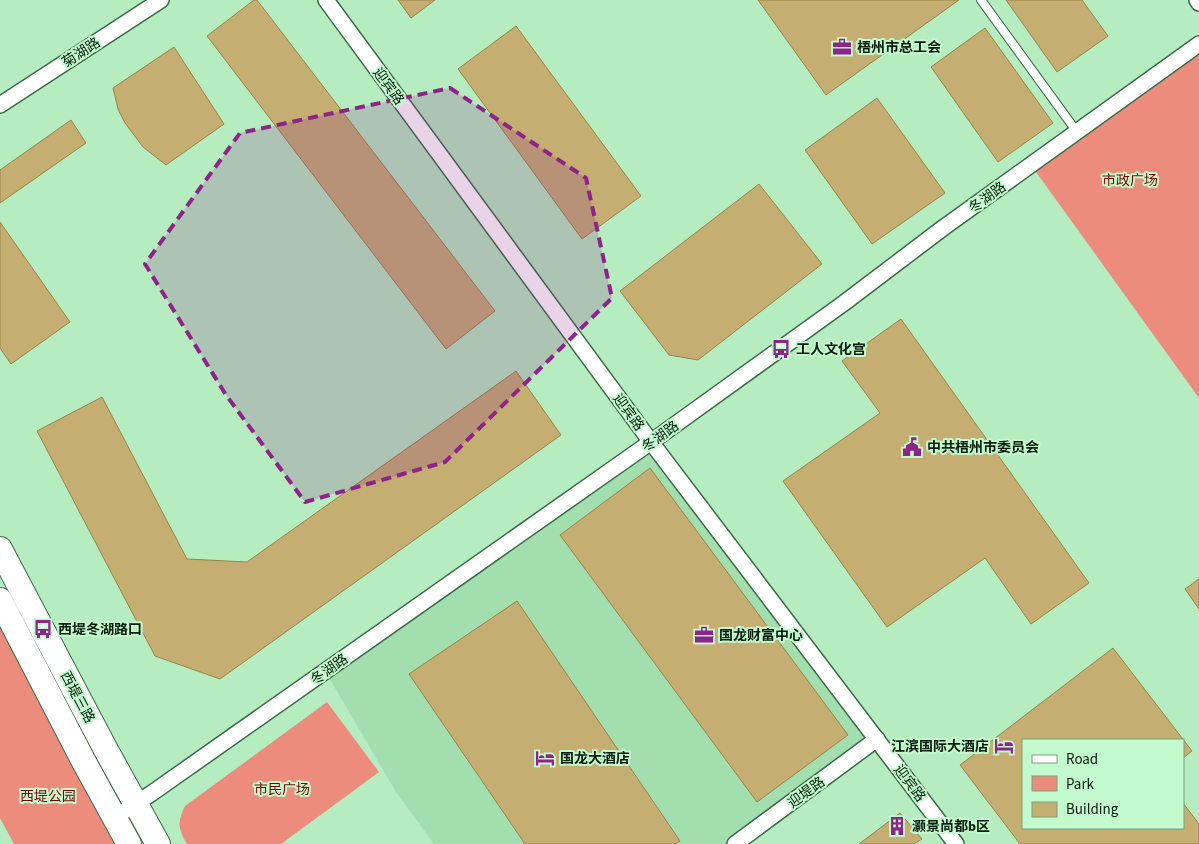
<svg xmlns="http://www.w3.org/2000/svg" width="1199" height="844" font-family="'Source Sans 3','Noto Sans SC',sans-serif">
<rect width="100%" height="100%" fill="#b6edc0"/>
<!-- built -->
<polygon fill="#a3deae" points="651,442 877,739 735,844 434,844 396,792 325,671"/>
<!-- green -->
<g fill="#ec8c7d">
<polygon points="1199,44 1199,398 1031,165"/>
<polygon points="0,600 129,844 14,844 0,818"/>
<path d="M327,702L379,772L281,844H187C178,829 177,822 185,806Z"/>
</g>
<!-- building -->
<g fill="#c4ae72" stroke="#998348">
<polygon points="254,0 257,0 495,311 446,349 207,36"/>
<polygon points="398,0 435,0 411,18"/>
<polygon points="758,0 959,0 826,95"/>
<polygon points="1006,0 1082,0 1108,36 1057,72"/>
<polygon points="516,26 641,196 582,239 458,69"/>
<polygon points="985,28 1053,123 998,162 931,67"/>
<polygon points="174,47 224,124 166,165 143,147 125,123 118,109 113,88"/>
<polygon points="877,98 945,193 872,244 805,150"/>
<polygon points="71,120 86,143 0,203 0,170"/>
<polygon points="759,184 822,264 698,360 669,355 620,291"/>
<polygon points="0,222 70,322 11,364 0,348"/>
<polygon points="901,319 1089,583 1031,624 985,558 887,627 783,481 880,413 842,361"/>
<polygon points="516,371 561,435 220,679 155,656 37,431 102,397 187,559 247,562"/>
<polygon points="650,468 848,735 757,802 560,535"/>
<polygon points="1199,579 1199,609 1185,589"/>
<polygon points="517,601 680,841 675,844 525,844 409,674"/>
<polygon points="1113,648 1192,751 1183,758 1183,740 1023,740 1023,828 1183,828 1183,803 1199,824 1199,844 1020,844 960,765"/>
<polygon points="900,813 922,839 914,844 859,844"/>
</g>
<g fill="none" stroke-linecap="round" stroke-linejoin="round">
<!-- lane casing -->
<g stroke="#396b45" stroke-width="10">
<polyline id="lane" points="981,0 1077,132"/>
</g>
<!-- street casing -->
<g stroke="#396b45" stroke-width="18">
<g id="street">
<polyline points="326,0 651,442 956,844"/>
<polyline points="1197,0 1199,3"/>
<polyline points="0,105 161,0"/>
<polyline points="114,818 152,793 651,442 844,303 943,228 1199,44"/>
<polyline points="735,844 877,739"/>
</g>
</g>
<!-- primary casing -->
<g stroke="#396b45" stroke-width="26">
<g id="primary">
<polyline points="0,549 106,750 158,844"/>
<polyline points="0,600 84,762 129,844"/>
</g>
</g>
<!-- lane -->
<use href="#lane" stroke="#fff" stroke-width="8"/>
<!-- street -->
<use href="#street" stroke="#fff" stroke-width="15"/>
<!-- primary -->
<use href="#primary" stroke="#fff" stroke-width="24"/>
</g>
<!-- marked area -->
<path fill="#8e2489" fill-opacity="0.2" stroke="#8e2489" stroke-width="4" stroke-dasharray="10 6" stroke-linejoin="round" d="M450,88L586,178L612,298L445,462L305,502L226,395L145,264L240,133Z"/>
<!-- icons -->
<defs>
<g id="office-bare" transform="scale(1.5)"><path d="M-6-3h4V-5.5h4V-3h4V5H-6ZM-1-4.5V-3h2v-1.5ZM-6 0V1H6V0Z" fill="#8e2489" stroke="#c3facd" stroke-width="2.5" paint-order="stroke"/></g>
<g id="bus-bare" transform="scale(1.5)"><path d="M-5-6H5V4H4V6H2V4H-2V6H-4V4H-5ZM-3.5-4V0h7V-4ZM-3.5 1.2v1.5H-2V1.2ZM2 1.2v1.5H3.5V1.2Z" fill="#8e2489" stroke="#c3facd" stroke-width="2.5" paint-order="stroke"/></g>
<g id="civic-bare" transform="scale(1.5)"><path d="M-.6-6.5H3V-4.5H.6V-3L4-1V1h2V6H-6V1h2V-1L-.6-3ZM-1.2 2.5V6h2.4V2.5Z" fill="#8e2489" stroke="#c3facd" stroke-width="2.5" paint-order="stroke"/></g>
<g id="hotel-bare" transform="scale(1.5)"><path d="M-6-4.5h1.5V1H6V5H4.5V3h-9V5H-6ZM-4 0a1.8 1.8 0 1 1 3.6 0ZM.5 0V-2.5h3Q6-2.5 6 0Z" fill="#8e2489" stroke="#c3facd" stroke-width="2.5" paint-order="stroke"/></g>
<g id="building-bare" transform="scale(1.5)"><path d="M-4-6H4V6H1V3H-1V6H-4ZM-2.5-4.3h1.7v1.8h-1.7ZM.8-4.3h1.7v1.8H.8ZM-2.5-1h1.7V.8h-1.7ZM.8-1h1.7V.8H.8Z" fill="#8e2489" stroke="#c3facd" stroke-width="2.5" paint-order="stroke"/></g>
</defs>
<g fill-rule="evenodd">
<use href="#office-bare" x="842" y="47"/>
<use href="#bus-bare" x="781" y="349"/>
<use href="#civic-bare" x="912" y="447"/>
<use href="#bus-bare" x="43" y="629"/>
<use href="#office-bare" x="704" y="635"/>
<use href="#hotel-bare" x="1004" y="746"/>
<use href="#hotel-bare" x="545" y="758"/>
<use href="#building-bare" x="897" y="826"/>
</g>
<g text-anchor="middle" stroke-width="4" stroke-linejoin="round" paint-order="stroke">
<!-- poi labels -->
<g font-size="14" font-weight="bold" fill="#071c0d" stroke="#c3facd" text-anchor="start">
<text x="857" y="52">梧州市总工会</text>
<text x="796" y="354">工人文化宫</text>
<text x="927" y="452">中共梧州市委员会</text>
<text x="58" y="634">西堤冬湖路口</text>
<text x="719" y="640">国龙财富中心</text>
<text x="989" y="751" text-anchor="end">江滨国际大酒店</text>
<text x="560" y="763">国龙大酒店</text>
<text x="912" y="831">灏景尚都b区</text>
</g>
<!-- street labels -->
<g font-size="14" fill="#071c0d" stroke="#c3facd">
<text transform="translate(81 52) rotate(-33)" y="5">菊湖路</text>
<text transform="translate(389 86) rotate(54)" y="5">迎宾路</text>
<text transform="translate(987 197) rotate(-36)" y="5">冬湖路</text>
<text transform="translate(629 412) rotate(54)" y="5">迎宾路</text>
<text transform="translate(660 436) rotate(-36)" y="5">冬湖路</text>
<text transform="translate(329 669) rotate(-35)" y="5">冬湖路</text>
<text transform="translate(78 697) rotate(62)" y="5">西堤三路</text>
<text transform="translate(910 783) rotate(53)" y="5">迎宾路</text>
<text transform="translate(806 792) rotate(-36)" y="5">迎堤路</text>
</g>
<!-- park labels -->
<g font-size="14" fill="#7d0500" stroke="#c3facd">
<text x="1130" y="185">市政广场</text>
<text x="282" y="794">市民广场</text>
<text x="48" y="801">西堤公园</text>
</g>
</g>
<!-- legend -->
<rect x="1022" y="739" width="162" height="90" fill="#c3facd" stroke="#78a180"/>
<rect x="1032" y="755" width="25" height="8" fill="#ffffff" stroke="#78a180"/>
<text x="1066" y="764" font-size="15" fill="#071c0d">Road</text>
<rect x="1032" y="776" width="25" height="15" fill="#ec8c7d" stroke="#78a180"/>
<text x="1066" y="789" font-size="15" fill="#071c0d">Park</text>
<rect x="1032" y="802" width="25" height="15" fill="#c4ae72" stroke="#78a180"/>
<text x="1066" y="814" font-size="15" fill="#071c0d">Building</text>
</svg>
